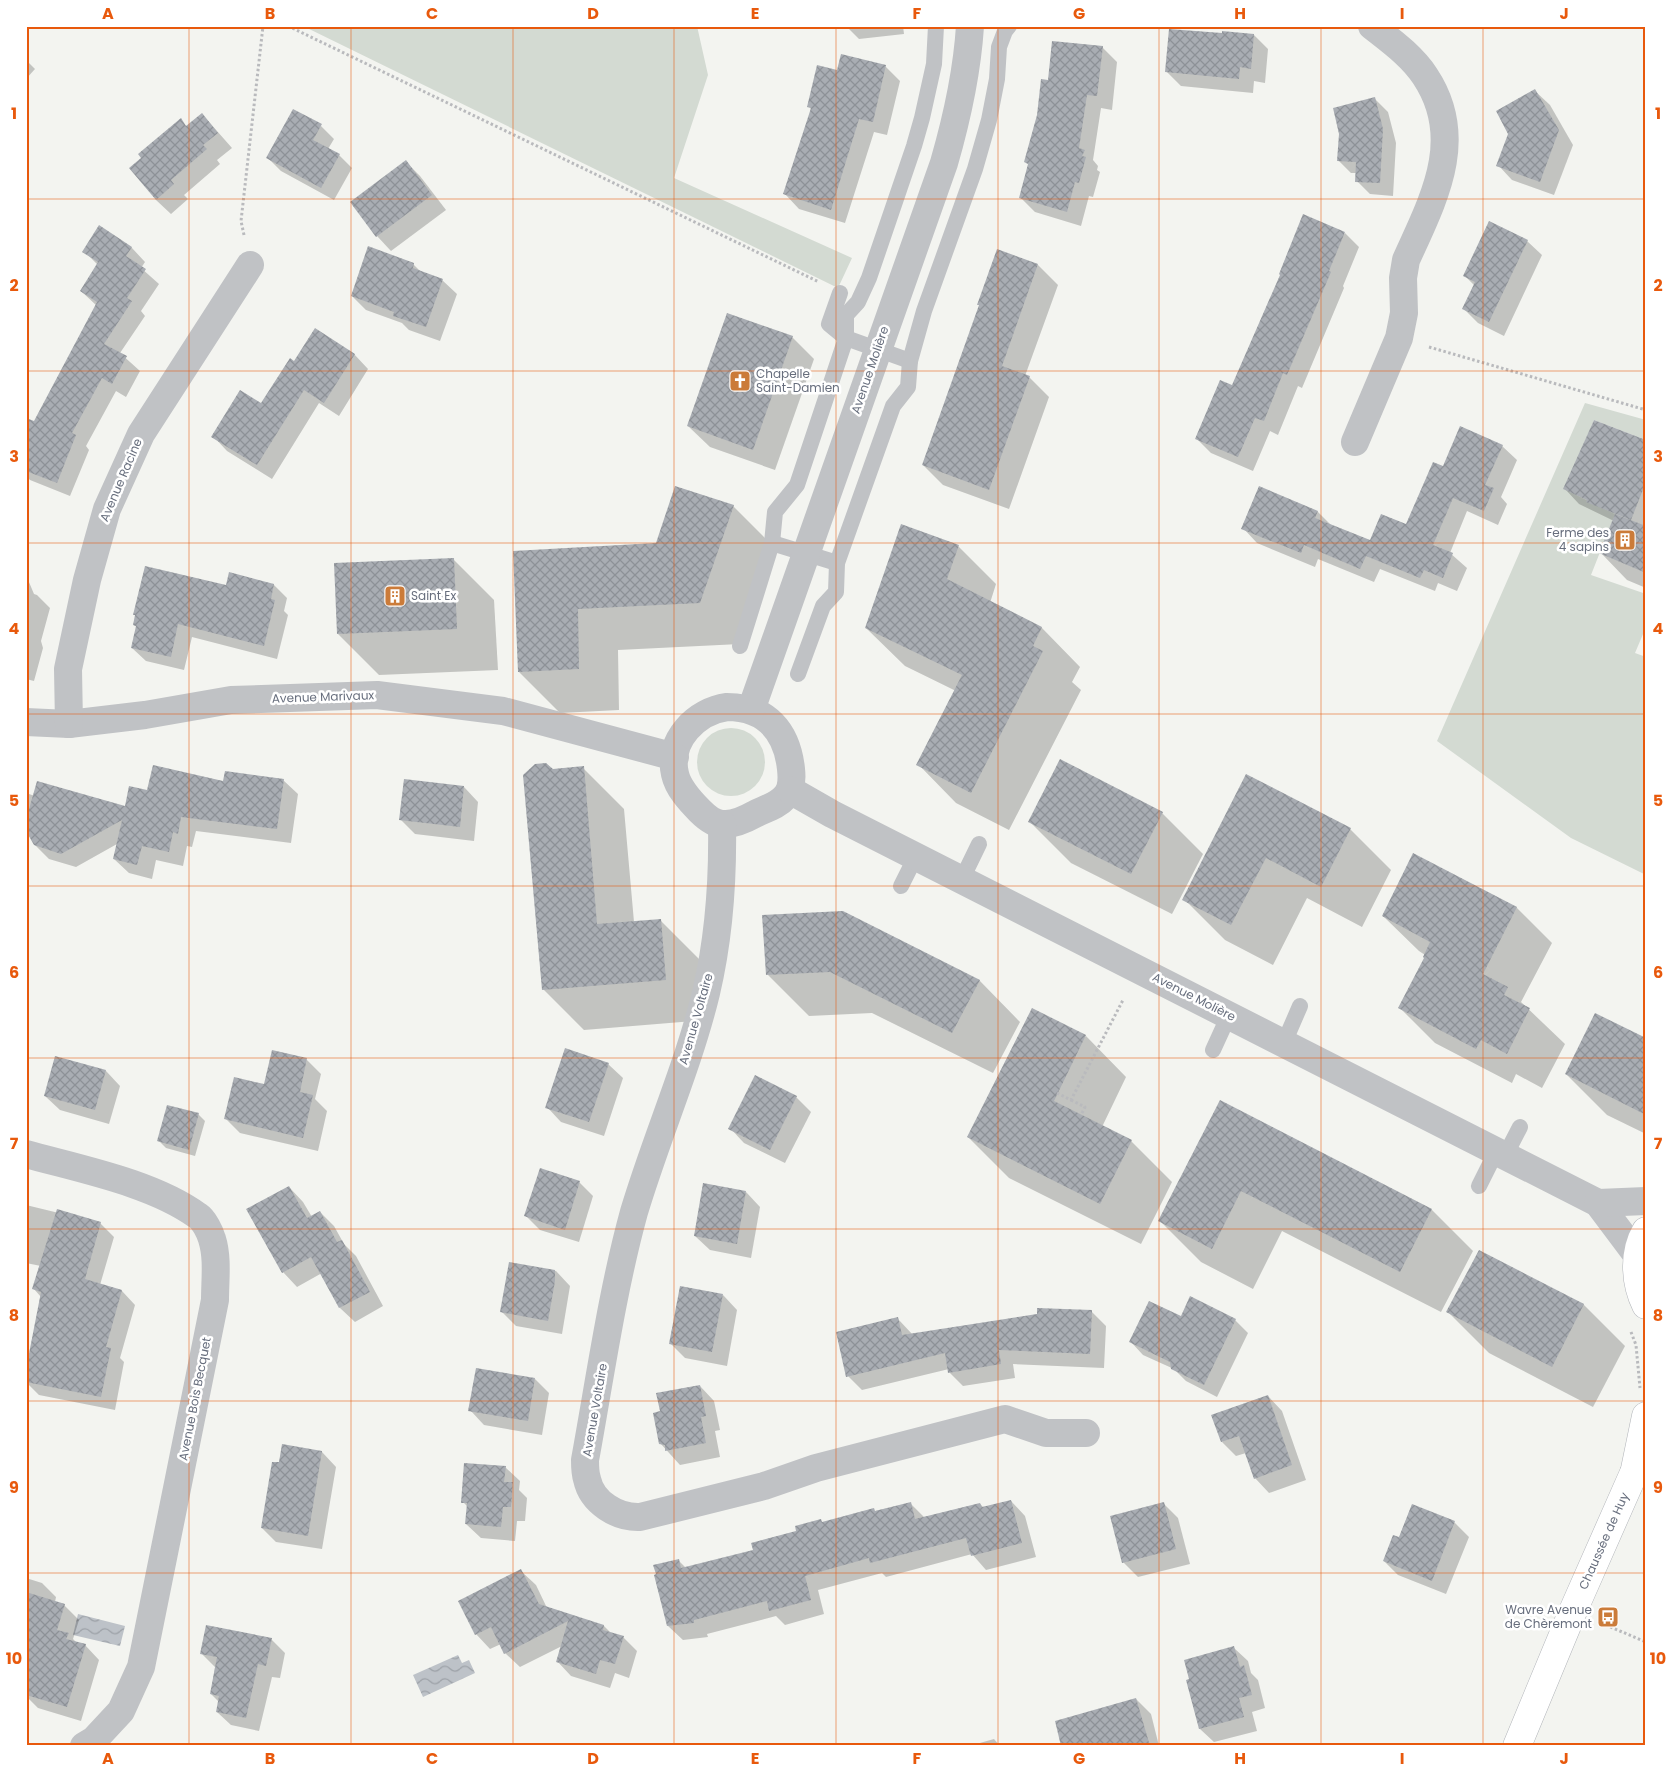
<svg xmlns="http://www.w3.org/2000/svg" width="1672" height="1772" font-family="Poppins,sans-serif">
<defs>
<pattern id="water-waves" width="16" height="10" patternUnits="userSpaceOnUse" patternTransform="scale(1.25)"><rect width="16" height="10" fill="#bdc2c8"/><path d="M0 5q4-4 8 0t8 0" fill="none" stroke="#9da2a8"/></pattern>
<pattern id="building-cross-hatch" width="8" height="8" patternUnits="userSpaceOnUse" patternTransform="scale(1.25)"><rect width="8" height="8" fill="#a9adb3"/><path d="M0 0l8 8M0 8l8-8" fill="none" stroke="#8d9197"/></pattern>
</defs>
<rect width="100%" height="100%" fill="#f3f4f0"/>
<!-- green -->
<g fill="#d3dad2">
<polygon points="303,26 697,26 708,75 674,178 852,258 838,288"/>
<polygon points="1585,403 1646,420 1646,440 1594,420 1564,489 1615,514 1591,575 1646,594 1646,627 1635,653 1646,657 1646,875 1571,838 1437,741"/>
<circle cx="731" cy="762" r="34"/>
</g>
<!-- water -->
<g fill="url(#water-waves)">
<polygon points="78,1614 125,1626 120,1646 73,1635"/>
<polygon points="458,1655 462,1663 469,1660 475,1673 423,1697 413,1675"/>
</g>
<!-- shadow -->
<g fill="#0003">
<polygon points="846,26 903,26 904,34 859,39"/>
<polygon points="1254,35 1268,49 1265,83 1254,81 1253,93 1181,86 1167,72"/>
<polygon points="1102,47 1117,62 1112,110 1101,108 1093,160 1098,166 1097,170 1100,172 1093,197 1089,196 1081,226 1035,212 1021,198 1029,165 1026,162 1049,81"/>
<polygon points="842,56 886,67 900,81 887,135 874,132 845,223 799,209 785,194 812,110 809,107 838,72"/>
<polygon points="26,60 35,69 26,79"/>
<polygon points="1535,91 1550,105 1573,145 1554,195 1512,180 1498,165"/>
<polygon points="1375,99 1388,112 1396,143 1393,196 1370,194 1357,181 1357,173 1351,173 1338,160"/>
<polygon points="202,114 232,148 217,160 220,164 184,195 188,199 171,214 156,200 180,120 187,127"/>
<polygon points="321,126 334,139 328,149 339,155 352,168 334,200 281,171 268,158"/>
<polygon points="406,162 420,176 446,210 391,251 377,236"/>
<polygon points="99,227 132,248 145,262 141,268 159,284 141,311 145,316 120,353 140,371 126,397 116,391 86,446 89,450 70,496 30,480 26,476 26,442 97,306 81,291 98,265 84,251"/>
<polygon points="1345,233 1359,247 1343,286 1344,288 1302,388 1298,386 1278,435 1270,431 1253,471 1211,453 1197,439 1233,386"/>
<polygon points="1527,241 1542,255 1504,336 1478,323 1464,309 1475,286 1465,276"/>
<polygon points="998,250 1038,265 1058,285 1025,376 1029,377 1049,397 1009,509 943,485 923,465 980,306"/>
<polygon points="413,264 421,272 442,280 457,294 440,341 409,330 402,323 366,310 352,296"/>
<polygon points="728,314 793,338 814,359 775,470 710,447 688,426"/>
<polygon points="354,354 368,369 339,416 319,403 272,479 227,451 213,436 262,405 295,363"/>
<polygon points="1646,442 1646,588 1627,580 1601,553 1614,521 1579,504 1565,489"/>
<polygon points="1502,446 1517,460 1501,497 1507,504 1498,525 1467,511 1450,553 1467,568 1457,591 1438,583 1435,591 1380,569 1374,582 1318,559 1315,567 1257,543 1243,528 1318,512 1332,526 1371,542 1407,526 1444,468"/>
<polygon points="733,506 774,547 740,644 618,650 619,710 560,713 519,672 514,552 657,544"/>
<polygon points="958,546 996,584 990,603 1042,628 1080,667 1072,682 1081,690 1009,830 956,803 918,764 956,691 905,666 866,628"/>
<polygon points="453,559 494,600 498,670 379,675 338,634"/>
<polygon points="26,575 34,594 37,595 50,608 41,641 43,648 34,681 26,679"/>
<polygon points="274,585 287,598 284,611 288,615 277,659 192,637 184,670 146,661 132,648 137,627 134,625 227,586"/>
<polygon points="583,768 624,809 634,922 660,920 701,961 706,1020 584,1030 543,989 552,770"/>
<polygon points="1247,776 1350,829 1391,870 1362,927 1307,898 1273,965 1225,940 1184,899"/>
<polygon points="283,780 298,794 291,843 196,831 192,847 187,846 183,866 156,860 152,879 129,873 114,859 117,844 76,867 49,859 35,845 26,829 26,793 35,796 126,808 148,791 224,782"/>
<polygon points="464,787 478,802 474,841 415,834 401,820"/>
<polygon points="1162,813 1203,854 1172,914 1071,863 1030,822"/>
<polygon points="1414,855 1517,908 1552,943 1521,1002 1565,1044 1542,1088 1516,1074 1512,1083 1435,1043 1400,1008 1425,958 1425,955 1419,951 1383,916"/>
<polygon points="843,912 980,981 1020,1022 993,1073 872,1013 809,1016 768,975"/>
<polygon points="1086,1036 1126,1077 1102,1127 1131,1141 1172,1182 1141,1244 1009,1178 968,1137"/>
<polygon points="1646,1040 1646,1134 1607,1115 1566,1074"/>
<polygon points="56,1058 106,1071 120,1086 109,1124 60,1110 45,1096"/>
<polygon points="306,1059 321,1074 315,1099 327,1111 318,1151 240,1133 226,1119 265,1086"/>
<polygon points="608,1064 623,1078 604,1136 561,1122 547,1107"/>
<polygon points="796,1097 811,1112 785,1163 744,1143 730,1128"/>
<polygon points="1220,1102 1432,1210 1473,1251 1441,1312 1282,1231 1253,1289 1201,1262 1160,1221"/>
<polygon points="198,1114 205,1121 195,1156 166,1148 159,1141"/>
<polygon points="579,1182 593,1196 579,1242 540,1230 526,1216"/>
<polygon points="289,1187 303,1202 312,1217 320,1212 334,1226 344,1244 356,1256 383,1306 355,1322 340,1308 322,1273 297,1287 283,1272"/>
<polygon points="746,1192 760,1207 751,1258 710,1250 695,1236"/>
<polygon points="26,1205 100,1223 114,1237 100,1285 122,1291 135,1305 120,1358 124,1362 115,1410 39,1395 26,1382 26,1375 41,1297 34,1289 41,1266 26,1263"/>
<polygon points="1479,1251 1584,1305 1625,1346 1593,1407 1489,1353 1448,1312"/>
<polygon points="510,1263 556,1271 570,1286 562,1334 516,1326 501,1311"/>
<polygon points="723,1295 737,1310 727,1366 685,1358 670,1343"/>
<polygon points="1091,1311 1106,1326 1104,1368 1013,1364 1015,1378 963,1386 949,1372 949,1369 862,1390 848,1376 898,1319 913,1335"/>
<polygon points="1181,1318 1235,1320 1248,1333 1217,1397 1186,1381 1174,1369 1143,1355 1131,1342"/>
<polygon points="535,1379 549,1393 542,1435 484,1425 470,1410"/>
<polygon points="700,1386 714,1401 720,1430 715,1431 720,1457 680,1465 660,1443 661,1412"/>
<polygon points="1268,1396 1282,1411 1306,1480 1269,1493 1255,1478 1246,1453 1236,1456 1222,1442"/>
<polygon points="283,1446 322,1452 336,1467 322,1549 276,1542 262,1528 280,1464"/>
<polygon points="505,1467 520,1481 519,1490 527,1498 525,1521 517,1521 515,1541 481,1538 466,1524 468,1507 463,1502"/>
<polygon points="1011,1501 1025,1516 1036,1557 986,1570 972,1554 886,1577 882,1573 818,1590 824,1614 785,1625 776,1616 707,1634 708,1637 683,1640 668,1626 678,1560 686,1568 754,1551 798,1532 823,1523 910,1503 925,1518 980,1504 984,1508"/>
<polygon points="1163,1503 1178,1518 1190,1564 1138,1577 1123,1562"/>
<polygon points="1412,1505 1454,1522 1469,1537 1446,1594 1398,1575 1384,1561 1399,1538"/>
<polygon points="521,1571 536,1585 547,1608 604,1626 611,1633 623,1637 637,1651 629,1678 615,1673 610,1688 571,1676 557,1661 562,1646 520,1667 505,1653 501,1644 490,1649 476,1634"/>
<polygon points="26,1578 42,1583 56,1597 55,1602 64,1605 79,1620 73,1639 77,1643 85,1645 99,1660 81,1721 38,1708 26,1696"/>
<polygon points="271,1639 285,1653 280,1678 272,1677 259,1731 231,1725 217,1712 219,1702 211,1694 215,1667 202,1654"/>
<polygon points="1234,1648 1248,1661 1251,1673 1258,1680 1265,1708 1252,1712 1257,1731 1214,1742 1200,1729"/>
<polygon points="1136,1699 1151,1714 1159,1746 1063,1746"/>
<polygon points="994,1739 1000,1746 969,1746"/>
</g>
<!-- building -->
<g fill="url(#building-cross-hatch)">
<polygon points="1169,29 1222,33 1222,31 1254,34 1251,69 1240,67 1239,79 1165,72"/>
<polygon points="1052,41 1103,46 1097,96 1087,95 1079,148 1085,150 1082,156 1086,157 1079,183 1075,182 1067,212 1019,198 1028,164 1024,162 1037,115 1041,79 1048,80"/>
<polygon points="841,54 886,65 873,122 859,119 831,210 783,194 811,108 807,107 817,65 837,70"/>
<polygon points="1535,89 1559,130 1540,182 1496,166 1508,134 1496,111"/>
<polygon points="1375,97 1383,129 1380,183 1355,182 1356,162 1337,161 1339,134 1333,108"/>
<polygon points="293,109 322,124 313,140 340,154 321,188 266,158"/>
<polygon points="202,113 218,133 203,145 207,149 171,180 174,184 156,200 129,168 141,158 138,154 181,118 186,126"/>
<polygon points="406,160 432,195 376,237 350,202"/>
<polygon points="1303,214 1345,232 1329,271 1331,272 1287,375 1283,373 1264,421 1255,418 1238,457 1195,439 1220,380 1232,385 1280,275 1279,274"/>
<polygon points="1489,221 1528,240 1489,322 1462,309 1475,282 1463,276"/>
<polygon points="99,225 132,247 126,256 146,269 127,298 132,301 104,344 127,356 112,384 102,378 72,433 76,435 57,483 26,471 26,418 34,421 97,302 80,291 98,262 82,252"/>
<polygon points="368,246 414,263 413,268 443,279 426,327 393,316 394,312 351,296"/>
<polygon points="997,249 1038,264 1002,366 1030,376 989,490 922,465 979,305 977,305"/>
<polygon points="727,313 793,336 753,450 687,426"/>
<polygon points="315,328 355,354 324,403 304,390 257,465 211,437 240,390 261,403 290,358 294,361"/>
<polygon points="1594,420 1646,440 1646,482 1631,520 1586,502 1587,500 1563,489"/>
<polygon points="1460,426 1503,445 1485,485 1494,488 1484,511 1453,498 1433,545 1453,553 1443,578 1424,570 1420,578 1366,556 1360,569 1304,545 1301,553 1241,529 1259,486 1318,511 1315,518 1370,540 1381,514 1406,524 1433,462 1443,466"/>
<polygon points="675,486 734,505 700,603 578,609 579,669 518,672 513,551 656,543"/>
<polygon points="1615,514 1646,526 1646,573 1599,553"/>
<polygon points="901,524 959,545 947,579 1042,627 1033,646 1043,651 971,793 916,765 962,675 865,628"/>
<polygon points="454,558 457,629 337,634 334,563"/>
<polygon points="145,566 226,585 229,572 274,584 271,599 275,600 264,646 178,624 171,657 131,648 136,626 133,625 135,615 133,615"/>
<polygon points="1060,759 1163,812 1131,874 1028,822"/>
<polygon points="546,763 553,769 584,766 597,924 661,919 666,980 542,990 523,775 535,764"/>
<polygon points="153,765 223,781 225,771 284,779 277,829 181,817 178,834 173,832 169,852 142,846 137,865 113,859 122,820 61,854 34,845 26,831 26,820 37,781 125,806 129,786 147,790"/>
<polygon points="1246,774 1351,828 1321,887 1266,858 1231,925 1182,900"/>
<polygon points="404,779 464,786 460,827 399,820"/>
<polygon points="1413,853 1517,907 1483,974 1508,987 1504,995 1530,1008 1507,1054 1481,1040 1476,1049 1398,1008 1424,958 1423,957 1430,942 1382,916"/>
<polygon points="843,911 980,980 952,1033 830,972 766,975 762,915"/>
<polygon points="1032,1008 1086,1035 1054,1101 1132,1140 1100,1204 967,1137"/>
<polygon points="1595,1013 1646,1038 1646,1115 1565,1074"/>
<polygon points="565,1048 609,1063 589,1122 545,1108"/>
<polygon points="272,1050 307,1058 300,1092 313,1095 303,1138 224,1119 234,1077 264,1084"/>
<polygon points="55,1056 106,1070 95,1110 44,1096"/>
<polygon points="755,1075 797,1096 770,1150 728,1129"/>
<polygon points="1220,1100 1432,1209 1400,1272 1241,1191 1212,1249 1158,1221"/>
<polygon points="167,1105 199,1113 189,1150 157,1141"/>
<polygon points="540,1168 580,1181 565,1230 524,1216"/>
<polygon points="703,1183 746,1191 737,1244 694,1236"/>
<polygon points="289,1186 307,1218 320,1211 337,1242 342,1240 370,1292 339,1308 311,1257 282,1273 246,1209"/>
<polygon points="57,1209 101,1222 85,1279 122,1290 106,1347 111,1348 101,1397 26,1382 26,1369 41,1292 32,1289"/>
<polygon points="1479,1250 1584,1304 1552,1367 1446,1312"/>
<polygon points="509,1262 555,1270 555,1281 548,1321 500,1312"/>
<polygon points="680,1286 723,1294 712,1352 669,1344"/>
<polygon points="1190,1296 1236,1319 1204,1385 1171,1369 1170,1362 1129,1342 1149,1301 1181,1316"/>
<polygon points="1037,1308 1092,1310 1090,1354 999,1350 1001,1364 948,1373 945,1353 846,1377 836,1332 898,1317 902,1335 1037,1314"/>
<polygon points="476,1368 535,1378 528,1421 468,1411"/>
<polygon points="700,1385 706,1416 701,1417 706,1443 665,1451 665,1445 659,1444 653,1413 660,1411 656,1393"/>
<polygon points="1268,1395 1292,1465 1254,1479 1239,1436 1221,1442 1211,1415"/>
<polygon points="282,1444 322,1451 308,1536 261,1528 272,1462 279,1462"/>
<polygon points="464,1463 506,1466 504,1482 513,1482 511,1507 503,1507 501,1527 465,1524 467,1503 461,1503"/>
<polygon points="1011,1500 1022,1543 971,1556 966,1538 870,1563 869,1558 805,1576 811,1600 769,1611 767,1601 694,1620 694,1623 667,1626 654,1575 656,1574 653,1565 679,1559 681,1568 753,1550 751,1543 796,1531 795,1526 821,1519 822,1522 874,1508 875,1511 911,1502 915,1519 980,1503 982,1507"/>
<polygon points="1164,1502 1176,1549 1122,1563 1110,1516"/>
<polygon points="1412,1504 1455,1521 1432,1581 1383,1561 1393,1535 1399,1537"/>
<polygon points="521,1569 539,1604 604,1625 603,1630 624,1636 615,1664 600,1660 596,1674 556,1662 568,1621 504,1654 491,1627 475,1635 458,1601"/>
<polygon points="26,1592 65,1604 57,1630 69,1633 66,1639 86,1644 67,1707 26,1695"/>
<polygon points="206,1625 272,1638 266,1666 258,1664 246,1718 216,1712 219,1696 210,1694 217,1657 200,1654"/>
<polygon points="1234,1646 1240,1667 1244,1665 1252,1695 1239,1698 1244,1717 1199,1729 1186,1680 1189,1679 1184,1660"/>
<polygon points="1136,1698 1150,1746 1061,1746 1055,1721"/>
</g>
<g fill="none" stroke-linecap="round" stroke-linejoin="round">
<!-- secondary casing -->
<g stroke="#b2b5ba" stroke-width="29">
<g id="secondary">
<path d="M1646,1231C1633,1253 1635,1283 1646,1305"/>
<polyline points="1634,1474 1646,1416"/>
<polyline points="1517,1746 1573,1611 1633,1475 1646,1457"/>
</g>
</g>
<!-- path -->
<g stroke="#b9babd" stroke-width="3" stroke-dasharray="2.5 2.5" stroke-linecap="butt">
<polyline points="288,26 819,282"/>
<polyline points="244,235 241,221 263,26"/>
<polyline points="1429,347 1646,410"/>
<polyline points="1057,1093 1071,1100 1123,1000"/>
<polyline points="1071,1100 1085,1107 1081,1115"/>
<polyline points="1631,1332 1636,1345 1640,1388"/>
<polyline points="1601,1623 1646,1642"/>
</g>
<!-- service -->
<g stroke="#c0c2c5" stroke-width="16">
<polyline points="840,293 829,324 846,338 910,361"/>
<polyline points="772,543 837,563"/>
<polyline points="740,646 772,543 775,512 797,485 846,338 846,315 858,302 869,278 914,146 922,118 934,64 936,26"/>
<polyline points="798,674 823,606 836,592 837,563 893,406 908,387 910,361 924,311 975,169 989,120 997,79 999,47 1005,31 1009,26"/>
<polyline points="962,879 979,844"/>
<polyline points="901,886 916,856"/>
<polyline points="1284,1043 1300,1006"/>
<polyline points="1213,1050 1229,1015"/>
<polyline points="1505,1156 1520,1127"/>
<polyline points="1479,1186 1496,1152"/>
</g>
<!-- minor -->
<g stroke="#c0c2c5" stroke-width="28">
<path d="M1355,442L1399,338L1404,313L1403,278L1406,260C1433,200 1467,139 1425,76C1412,56 1391,41 1372,26"/>
<path d="M727,707C766,707 787,731 791,769C792,778 792,790 785,797C777,806 765,809 755,814C746,819 734,825 723,824C714,824 706,817 700,811C690,801 678,788 675,774C667,740 697,711 727,707Z"/>
<path d="M751,710L944,163C957,118 967,73 970,26"/>
<polyline points="26,722 69,724 145,715 231,700 377,695 503,711 675,757"/>
<polyline points="69,724 68,669 87,580 107,509 141,434 250,265"/>
<polyline points="790,790 832,814 1598,1203 1637,1255"/>
<path d="M722,824C723,881 719,938 706,993C688,1067 656,1138 634,1212C612,1292 600,1378 585,1460C585,1466 585,1473 587,1479C592,1503 618,1518 640,1517L764,1486L816,1468L1005,1419L1046,1433H1086"/>
<path d="M26,1154C80,1169 153,1183 198,1216C204,1220 210,1232 212,1239C218,1258 215,1280 215,1300L141,1667L121,1711L94,1740L84,1746"/>
<polyline points="1598,1203 1646,1201"/>
</g>
<!-- secondary -->
<use href="#secondary" stroke="#fff" stroke-width="28"/>
</g>
<!-- grid -->
<path fill="none" stroke="#e8590c" stroke-width="1" stroke-opacity="0.55" d="M189,26V1746M351,26V1746M513,26V1746M674,26V1746M836,26V1746M998,26V1746M1159,26V1746M1321,26V1746M1483,26V1746M26,199H1646M26,371H1646M26,543H1646M26,714H1646M26,886H1646M26,1058H1646M26,1229H1646M26,1401H1646M26,1573H1646"/>
<!-- icons -->
<defs>
<g id="church-square" transform="scale(1.125)"><rect x="-9" y="-9" width="18" height="18" rx="4" fill="#cb7b39" stroke="#fff"/><path d="M-1.2-6h2.4v3.5h3.3v2.4h-3.3V6h-2.4V-.1h-3.3v-2.4h3.3Z" fill="#fff"/></g>
<g id="building-square" transform="scale(1.125)"><rect x="-9" y="-9" width="18" height="18" rx="4" fill="#cb7b39" stroke="#fff"/><path d="M-4-6H4V6H1V3H-1V6H-4ZM-2.5-4.3h1.7v1.8h-1.7ZM.8-4.3h1.7v1.8H.8ZM-2.5-1h1.7V.8h-1.7ZM.8-1h1.7V.8H.8Z" fill="#fff"/></g>
<g id="bus-square" transform="scale(1.125)"><rect x="-9" y="-9" width="18" height="18" rx="4" fill="#cb7b39" stroke="#fff"/><path d="M-5-6H5V4H4V6H2V4H-2V6H-4V4H-5ZM-3.5-4V0h7V-4ZM-3.5 1.2v1.5H-2V1.2ZM2 1.2v1.5H3.5V1.2Z" fill="#fff"/></g>
</defs>
<g fill-rule="evenodd">
<use href="#church-square" x="740" y="381"/>
<use href="#building-square" x="1625" y="540"/>
<use href="#building-square" x="395" y="596"/>
<use href="#bus-square" x="1608" y="1617"/>
</g>
<g text-anchor="middle" stroke-width="5" stroke-linejoin="round" paint-order="stroke">
<!-- street labels -->
<g font-size="12" fill="#676e7d" stroke="#fff">
<text transform="translate(870 370) rotate(-71)" y="4">Avenue Molière</text>
<text transform="translate(121 480) rotate(-67)" y="4">Avenue Racine</text>
<text transform="translate(323 697) rotate(-2)" y="4">Avenue Marivaux</text>
<text transform="translate(1194 997) rotate(27)" y="4">Avenue Molière</text>
<text transform="translate(696 1019) rotate(-74)" y="4">Avenue Voltaire</text>
<text transform="translate(195 1399) rotate(-79)" y="4">Avenue Bois Becquet</text>
<text transform="translate(595 1410) rotate(-80)" y="4">Avenue Voltaire</text>
<text transform="translate(1604 1541) rotate(-66)" y="4">Chaussée de Huy</text>
</g>
<!-- poi labels -->
<g font-size="12" fill="#676e7d" stroke="#fff" text-anchor="start">
<text x="756" y="378">Chapelle<tspan x="756" dy="14">Saint-Damien</tspan></text>
<text x="1609" y="537" text-anchor="end">Ferme des<tspan x="1609" dy="14">4 sapins</tspan></text>
<text x="411" y="600">Saint Ex</text>
<text x="1592" y="1614" text-anchor="end">Wavre Avenue<tspan x="1592" dy="14">de Chèremont</tspan></text>
</g>
</g>
<!-- border -->
<rect width="1672" height="1772" fill="none" stroke="#ffffff" stroke-width="55"/>
<rect x="28" y="28" width="1616" height="1716" fill="none" stroke="#e8590c" stroke-width="2"/>
<g font-size="16" text-anchor="middle" font-weight="bold" fill="#e8590c">
<text x="108" y="19">A</text>
<text x="270" y="19">B</text>
<text x="432" y="19">C</text>
<text x="593" y="19">D</text>
<text x="755" y="19">E</text>
<text x="917" y="19">F</text>
<text x="1079" y="19">G</text>
<text x="1240" y="19">H</text>
<text x="1402" y="19">I</text>
<text x="1564" y="19">J</text>
<text x="14" y="119">1</text>
<text x="1658" y="119">1</text>
<text x="14" y="291">2</text>
<text x="1658" y="291">2</text>
<text x="14" y="462">3</text>
<text x="1658" y="462">3</text>
<text x="14" y="634">4</text>
<text x="1658" y="634">4</text>
<text x="14" y="806">5</text>
<text x="1658" y="806">5</text>
<text x="14" y="978">6</text>
<text x="1658" y="978">6</text>
<text x="14" y="1149">7</text>
<text x="1658" y="1149">7</text>
<text x="14" y="1321">8</text>
<text x="1658" y="1321">8</text>
<text x="14" y="1493">9</text>
<text x="1658" y="1493">9</text>
<text x="14" y="1664">10</text>
<text x="1658" y="1664">10</text>
<text x="108" y="1764">A</text>
<text x="270" y="1764">B</text>
<text x="432" y="1764">C</text>
<text x="593" y="1764">D</text>
<text x="755" y="1764">E</text>
<text x="917" y="1764">F</text>
<text x="1079" y="1764">G</text>
<text x="1240" y="1764">H</text>
<text x="1402" y="1764">I</text>
<text x="1564" y="1764">J</text>
</g>
</svg>
